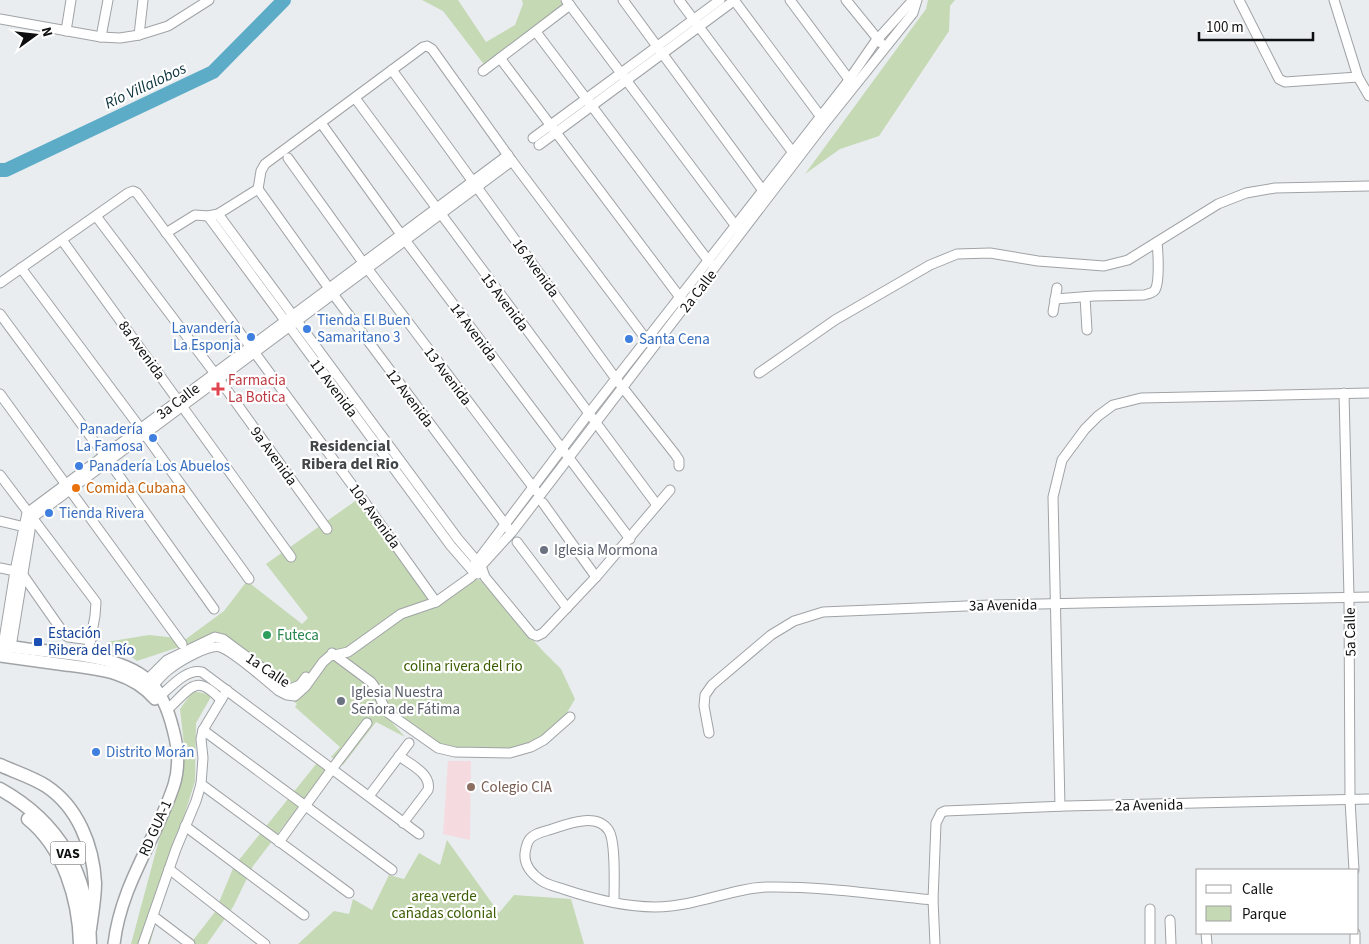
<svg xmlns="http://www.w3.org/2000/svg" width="1369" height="944" font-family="'Source Sans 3',sans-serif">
<rect width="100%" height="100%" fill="#e9edf0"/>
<!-- education -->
<polygon fill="#f5dbdf" points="448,761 471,761 470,840 443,834"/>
<!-- green -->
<g fill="#c5d9b4">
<polygon points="422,0 458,0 486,42 515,25 523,4 522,0 560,0 564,6 486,67 443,11"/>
<polygon points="928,0 955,0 950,6 949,31 879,136 840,149 805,174 926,9"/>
<polygon points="361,497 435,604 471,577 481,581 542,650 561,669 575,699 565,716 531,747 498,753 434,745 382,703 389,719 405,737 376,722 343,765 331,757 340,747 295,707 297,704 212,636 137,661 124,651 106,642 149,635 186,639 224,611 247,581 302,624 308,618 266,564"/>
<polygon points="193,691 212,695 196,723 195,781 181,826 150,944 131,944 160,836 177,794 184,745 180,709"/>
<polygon points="317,763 328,768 253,866 233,907 207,944 190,944 215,912 234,866"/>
<polygon points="447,840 499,913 514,895 571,899 584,944 298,944 334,911 349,914 353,899 372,910 389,875 404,879 419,853 440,865"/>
</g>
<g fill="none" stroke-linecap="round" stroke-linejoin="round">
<!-- river -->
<polyline stroke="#5dacc7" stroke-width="14" points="0,170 6,170 213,72 284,0"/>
<!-- minor casing -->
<g stroke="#a0a3a6" stroke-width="11">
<g id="minor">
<polyline points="566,0 738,229"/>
<polyline points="623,0 764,192"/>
<polyline points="679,0 794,154"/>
<polyline points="734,0 824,121"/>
<polyline points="790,0 851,82"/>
<polyline points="846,0 881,43"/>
<polyline points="1239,0 1279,79 1285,82 1358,77"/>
<polyline points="1334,0 1358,77 1369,96"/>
<polyline points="0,19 101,37 120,38 139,35 168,26 209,0"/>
<polyline points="66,31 71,0"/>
<polyline points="536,32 710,263"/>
<polyline points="139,35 143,0"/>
<polyline points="101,37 108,0"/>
<polyline points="500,58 682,300"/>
<polyline points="392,70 616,379 675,454 679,460 679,466"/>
<polyline points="483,71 570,5"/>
<polyline points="355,98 657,505"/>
<polyline points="321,123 405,240 630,539"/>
<polyline points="533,138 720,0"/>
<polyline points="539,145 735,0"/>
<polyline points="288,158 367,268 536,491"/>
<polyline points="258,189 333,294 508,528"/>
<polyline points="218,214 458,539 481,566 485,577 532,634 537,636 543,633 596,577 670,490"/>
<polyline points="96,216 219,379 327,529"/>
<polyline points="208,216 451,546 471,569 478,574"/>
<polyline points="166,233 195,215 208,216 218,214 258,189 261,171 265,164 423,47 427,46 432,49 512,161 649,343"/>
<polyline points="62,240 291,557"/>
<polyline points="21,268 141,429 249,579"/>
<polyline points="0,283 128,193 133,191 137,193 361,497 436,602"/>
<polyline points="1085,297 1087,330"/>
<path d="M1055,299L1094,296L1144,295C1148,294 1153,293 1155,290C1160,282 1158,252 1157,242"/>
<polyline points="1053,312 1057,288"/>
<polyline points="0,314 105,456 214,609"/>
<polyline points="759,373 835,320 930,265 957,254 990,253 1038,261 1104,266 1128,260 1218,204 1246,193 1275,188 1369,186"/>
<polyline points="1344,393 1349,597 1350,800 1354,870"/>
<polyline points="0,394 182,644"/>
<polyline points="0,475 96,602 95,616 88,653"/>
<polyline points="543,503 596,577"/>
<polyline points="0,521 29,528"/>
<polyline points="517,542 567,608"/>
<polyline points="475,564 586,417 846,84 875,42 913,0"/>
<polyline points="0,568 15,571 23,575 65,635 68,637 91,640"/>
<polyline points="3,646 15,571 27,513 508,155"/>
<polyline points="11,647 32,518 512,161"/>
<path d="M332,653L371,682C379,691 381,703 387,712L438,748L455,752L510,753L531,747L544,740L570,717"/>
<polyline points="144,683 167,660 215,637 223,639 231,645 290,689"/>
<polyline points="290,689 300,685 306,677"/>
<path d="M149,690C156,683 162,674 171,668C180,661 209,644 220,647C233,651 267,681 279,691L287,695L295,696L305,687L323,662L330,656L348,652L401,614L436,602L471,577L481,566L512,532L825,123L913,13L917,0"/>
<path d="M160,696C171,687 187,668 202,672L419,834"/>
<path d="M167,710C190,689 195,672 221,700"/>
<polyline points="203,730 392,870"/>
<polyline points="709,733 704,706 705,695 712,685 771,635 794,621 823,612 990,605 1369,597"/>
<path d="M399,756C410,764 432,774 428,790L403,823"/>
<polyline points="201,784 349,893"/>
<polyline points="369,796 409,743"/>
<polyline points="1060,806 1053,497 1062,460 1085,429 1098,416 1113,405 1141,398 1369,393"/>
<polyline points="185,826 304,915"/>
<polyline points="279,842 332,769 367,723"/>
<polyline points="169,869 265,944"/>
<path d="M614,902C614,886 616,843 609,831C597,811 565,825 549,830C542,832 533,834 529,840C527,843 525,851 525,854C524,867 533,875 542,881C548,885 557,887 563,889C596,900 637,910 671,906C704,903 734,888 767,887C823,886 879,895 933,900"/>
<polyline points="153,916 190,944"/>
<polyline points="1170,920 1171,944"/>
<polyline points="1206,933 1207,944"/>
<polyline points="1355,933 1355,944"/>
<polyline points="143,944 176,849 196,801 201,784 203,758 201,739 203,730 227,690"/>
<polyline points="935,944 933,900 936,823 941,813 945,811 1066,806 1369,799"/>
<polyline points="1150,944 1150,909"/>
</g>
</g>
<!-- major casing -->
<g stroke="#a0a3a6" stroke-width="14">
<g id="major">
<path d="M0,646C13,646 25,649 38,650C73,654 127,657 152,684C163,696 169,713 173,729C178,747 180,766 174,785C156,840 121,884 114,944"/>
<path d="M0,656C22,659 44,662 66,665C99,669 131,672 155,699"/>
</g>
</g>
<!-- highway casing -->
<g stroke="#a0a3a6" stroke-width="15">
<g id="highway">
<path d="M0,765C15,772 32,777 46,786C78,807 93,846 95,883C95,898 92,914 90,929"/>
<path d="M0,789C61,823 89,875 90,944"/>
<path d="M28,819C64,848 79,900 80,944"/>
</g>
</g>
<!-- minor -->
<use href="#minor" stroke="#fff" stroke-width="9"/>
<!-- major -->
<use href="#major" stroke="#fff" stroke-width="11"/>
<!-- highway -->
<use href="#highway" stroke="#fff" stroke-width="12"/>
</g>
<!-- markers -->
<g fill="#3f7fe0" stroke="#fff" stroke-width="2">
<circle cx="307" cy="329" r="5"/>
<circle cx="251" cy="337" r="5"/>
<circle cx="629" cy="339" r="5"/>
<circle cx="153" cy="438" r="5"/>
<circle cx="79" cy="466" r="5"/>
<circle cx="49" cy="513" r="5"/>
<circle cx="96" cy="752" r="5"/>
</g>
<path fill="#e0444e" stroke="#fff" stroke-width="2" d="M215.5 381.5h5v5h5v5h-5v5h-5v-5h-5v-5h5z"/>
<circle fill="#e8710a" stroke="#fff" stroke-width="2" cx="76" cy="488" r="5"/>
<g fill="#6b7280" stroke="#fff" stroke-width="2">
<circle cx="544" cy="550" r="5"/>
<circle cx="341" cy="701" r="5"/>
</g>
<circle fill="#2e9e5b" stroke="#fff" stroke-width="2" cx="267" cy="635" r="5"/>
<rect fill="#1a4fb4" stroke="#fff" stroke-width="2" x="33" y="637" width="10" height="10" rx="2.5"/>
<circle fill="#8d6e63" stroke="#fff" stroke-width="2" cx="471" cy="787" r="5"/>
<g text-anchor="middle" stroke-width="4.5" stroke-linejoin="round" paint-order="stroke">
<!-- shield labels -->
<rect fill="#fff" stroke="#565758" stroke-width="1" x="50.5" y="841.5" width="35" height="23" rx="4"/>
<g font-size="14" font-weight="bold" fill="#0e0f10">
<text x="68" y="858">VAS</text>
</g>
<!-- street labels -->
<g font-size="15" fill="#0e0f10" stroke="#fff">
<text transform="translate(536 268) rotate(54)" y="5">16 Avenida</text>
<text transform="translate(698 291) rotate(-52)" y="5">2a Calle</text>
<text transform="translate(505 302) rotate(53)" y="5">15 Avenida</text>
<text transform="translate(474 332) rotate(53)" y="5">14 Avenida</text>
<text transform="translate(142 350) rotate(54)" y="5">8a Avenida</text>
<text transform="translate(448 376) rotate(53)" y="5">13 Avenida</text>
<text transform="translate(334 388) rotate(53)" y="5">11 Avenida</text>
<text transform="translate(410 398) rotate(53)" y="5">12 Avenida</text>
<text transform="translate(178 401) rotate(-37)" y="5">3a Calle</text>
<text transform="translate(274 456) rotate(54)" y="5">9a Avenida</text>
<text transform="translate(375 516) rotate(54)" y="5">10a Avenida</text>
<text transform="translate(1003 605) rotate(-1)" y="5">3a Avenida</text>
<text transform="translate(1350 632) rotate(-91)" y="5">5a Calle</text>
<text transform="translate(268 670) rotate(34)" y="5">1a Calle</text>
<text transform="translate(1149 805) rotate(-1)" y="5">2a Avenida</text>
<text transform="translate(155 828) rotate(-66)" y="5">RD GUA-1</text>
</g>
<!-- shop labels -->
<g font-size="15" fill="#366cbe" stroke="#fff" text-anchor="start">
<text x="317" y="325">Tienda El Buen<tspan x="317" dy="17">Samaritano 3</tspan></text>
<text x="241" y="333" text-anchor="end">Lavandería<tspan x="241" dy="17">La Esponja</tspan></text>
<text x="639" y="344">Santa Cena</text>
<text x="143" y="434" text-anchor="end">Panadería<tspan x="143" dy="17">La Famosa</tspan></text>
<text x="89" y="471">Panadería Los Abuelos</text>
<text x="59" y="518">Tienda Rivera</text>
<text x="106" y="757">Distrito Morán</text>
</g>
<!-- health labels -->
<g font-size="15" fill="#be3a42" stroke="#fff" text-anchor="start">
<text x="228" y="385">Farmacia<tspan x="228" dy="17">La Botica</tspan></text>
</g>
<!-- food labels -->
<g font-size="15" fill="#c56008" stroke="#fff" text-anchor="start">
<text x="86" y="493">Comida Cubana</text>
</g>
<!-- worship labels -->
<g font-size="15" fill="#5b616d" stroke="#fff" text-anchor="start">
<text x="554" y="555">Iglesia Mormona</text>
<text x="351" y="697">Iglesia Nuestra<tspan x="351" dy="17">Señora de Fátima</tspan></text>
</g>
<!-- transit labels -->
<g font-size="15" fill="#164399" stroke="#fff" text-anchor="start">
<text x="48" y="638">Estación<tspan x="48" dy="17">Ribera del Río</tspan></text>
</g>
<!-- leisure labels -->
<g font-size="15" fill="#27864d" stroke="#fff" text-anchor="start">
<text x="277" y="640">Futeca</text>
</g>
<!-- park labels -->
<g font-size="15" fill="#3b5d01" stroke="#fff">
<text x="463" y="671">colina rivera del rio</text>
<text x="444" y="901">area verde<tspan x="444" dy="17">cañadas colonial</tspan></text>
</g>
<!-- education labels -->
<g font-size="15" fill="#785e54" stroke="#fff" text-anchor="start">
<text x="481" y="792">Colegio CIA</text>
</g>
<!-- water labels -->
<g font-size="16" font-style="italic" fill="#0a313c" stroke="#fff">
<text transform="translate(145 85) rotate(-25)" y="6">Río Villalobos</text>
</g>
<!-- neighbourhood labels -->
<g font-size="16" font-weight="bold" fill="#434648" stroke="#fff">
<text x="350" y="451">Residencial<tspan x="350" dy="18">Ribera del Rio</tspan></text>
</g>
</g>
<!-- legend -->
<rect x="1196" y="869" width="162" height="65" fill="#ffffff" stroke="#9f9f9f"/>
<rect x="1206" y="885" width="25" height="8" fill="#ffffff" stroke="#9f9f9f"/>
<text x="1242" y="894" font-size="15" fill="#0e0f10">Calle</text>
<rect x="1206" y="906" width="25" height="15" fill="#c5d9b4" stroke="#9f9f9f"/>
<text x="1242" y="919" font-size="15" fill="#0e0f10">Parque</text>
<!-- north arrow -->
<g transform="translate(35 35) rotate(75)" stroke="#ffffff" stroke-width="4" paint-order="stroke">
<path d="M0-4L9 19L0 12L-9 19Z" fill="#0e0f10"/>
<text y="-8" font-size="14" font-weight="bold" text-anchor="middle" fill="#0e0f10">N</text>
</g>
<!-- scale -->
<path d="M1199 32v8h114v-8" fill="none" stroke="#0e0f10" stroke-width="2.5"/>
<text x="1206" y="32" font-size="15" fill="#0e0f10" stroke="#ffffff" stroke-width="4" paint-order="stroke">100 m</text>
</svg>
